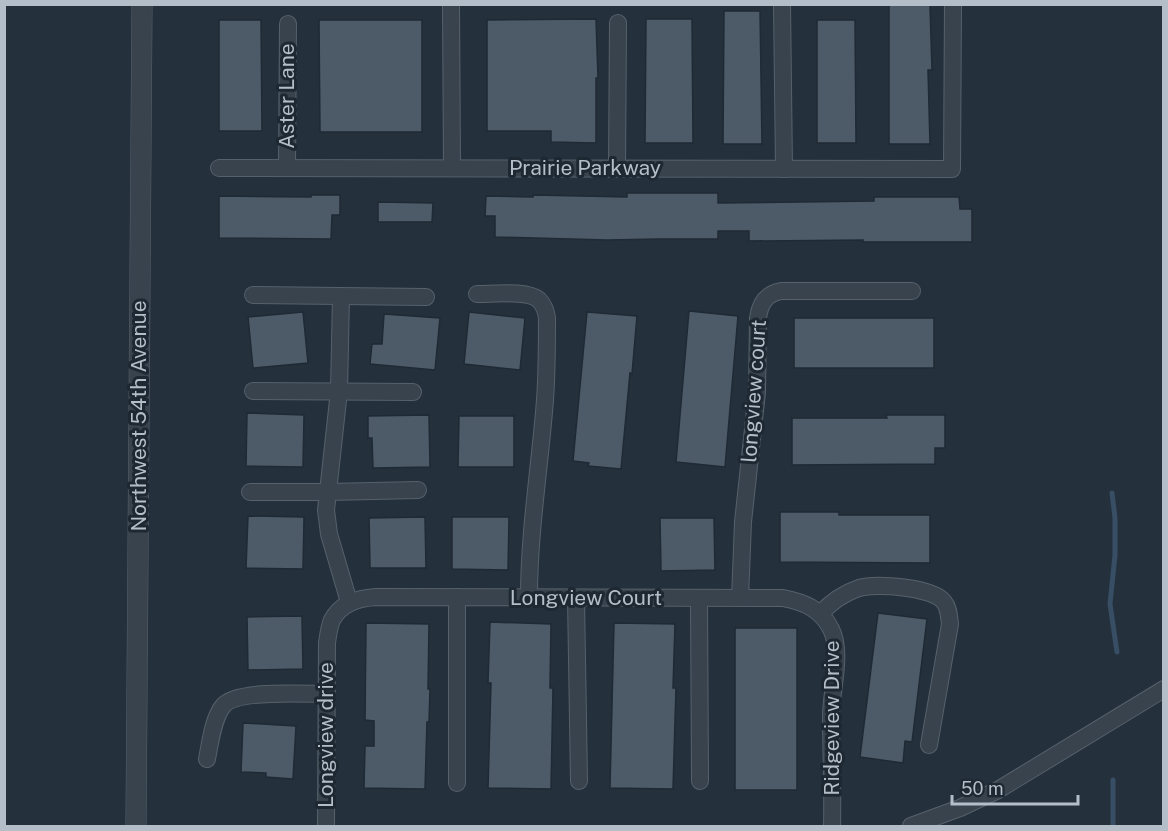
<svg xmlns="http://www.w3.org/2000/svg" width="1168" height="831" font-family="'Public Sans',sans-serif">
<rect width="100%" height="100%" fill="#24313d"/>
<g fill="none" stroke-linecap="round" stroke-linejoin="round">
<!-- stream -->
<g stroke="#384e64" stroke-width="5">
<polyline points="1112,493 1115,518 1115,555 1110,604 1117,652"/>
<polyline points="1113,826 1113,780"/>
</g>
</g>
<!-- building -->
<g fill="#4d5b69" stroke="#1f2a34" stroke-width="1.5">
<polygon points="889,4 930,4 932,70 928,70 930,144 889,144"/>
<polygon points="724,11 760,11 762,144 723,144"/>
<polygon points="596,19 598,78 596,78 596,143 551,142 551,131 487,131 487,20"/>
<polygon points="646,19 692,19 693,143 645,143"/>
<polygon points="219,20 261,20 262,131 219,131"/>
<polygon points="319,20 422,20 422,132 320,132"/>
<polygon points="817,20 855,20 856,143 817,143"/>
<polygon points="627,193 718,193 718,203 874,201 874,197 959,197 960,209 972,209 972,242 863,242 863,240 749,241 749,231 718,231 718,239 659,239 607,240 495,237 495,216 485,216 486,196 533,197 533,195 627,197"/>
<polygon points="311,195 340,195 340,215 332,215 331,239 219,238 219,196 311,197"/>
<polygon points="378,202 433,203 432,222 378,222"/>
<polygon points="689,311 738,316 725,467 676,462"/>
<polygon points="303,312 308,363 253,368 248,317"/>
<polygon points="469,312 525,318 520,370 464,364"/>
<polygon points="587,312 637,316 632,374 630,373 621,469 588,466 589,463 573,461"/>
<polygon points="384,314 440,318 435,370 370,364 372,344 382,344"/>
<rect x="794" y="318" width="140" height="50"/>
<polygon points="247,413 304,415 303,467 246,466"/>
<polygon points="429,415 430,467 373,468 372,438 368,438 368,416"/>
<polygon points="886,415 945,415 945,448 935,448 935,464 792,465 792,418 887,418"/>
<polygon points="459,416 514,416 514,467 458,467"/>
<polygon points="780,512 839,512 839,515 930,515 930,563 780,562"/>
<polygon points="248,516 304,517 303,569 246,568"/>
<polygon points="425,517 426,568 370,568 369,518"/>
<polygon points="452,517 509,517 508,570 452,569"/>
<polygon points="660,518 714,518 715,570 661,571"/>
<polygon points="878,613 927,619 912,742 905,741 903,763 860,757"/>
<polygon points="302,616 303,669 248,670 247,617"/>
<polygon points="490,622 551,624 550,688 553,688 551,789 488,788 491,683 488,683"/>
<polygon points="366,623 429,624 428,689 430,689 429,722 427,722 425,789 364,788 365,746 374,746 374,721 365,720"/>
<polygon points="614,623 675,624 673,688 676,688 673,789 610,788"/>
<rect x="735" y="628" width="62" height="162"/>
<polygon points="243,723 296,726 293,779 266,777 266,773 241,772"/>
</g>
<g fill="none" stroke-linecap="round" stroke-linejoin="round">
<!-- minor casing -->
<g stroke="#56616b" stroke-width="18">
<g id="minor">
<polyline points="451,4 452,168"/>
<polyline points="782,4 784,169"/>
<polyline points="219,168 952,169 953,4"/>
<polyline points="287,168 288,24"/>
<polyline points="617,168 618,23"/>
<path d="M477,294C493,294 528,290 539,300C544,305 546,311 547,318C547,345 547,373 545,400C540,466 529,531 529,597"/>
<polyline points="253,295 426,297"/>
<polyline points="341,296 339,391 326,510 329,534 349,602"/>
<polyline points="253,391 413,392"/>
<polyline points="250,492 327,492 418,490"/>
<polyline points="457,597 457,783"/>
<polyline points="576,598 579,781"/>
<polyline points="699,598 700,781"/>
<path d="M740,598L743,522L757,392L758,318C760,303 766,294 781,291H912"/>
<path d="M820,614C831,602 844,593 859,588C876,583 933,587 944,602C949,608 949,617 950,624L929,745"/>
<path d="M207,759C210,744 213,718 223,706C236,689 305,694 327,694"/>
<path d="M326,826L327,643C328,636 329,627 332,620C341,603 358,598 376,597L783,598C804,602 821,609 831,629C843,653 831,690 831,716C831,753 833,790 832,826"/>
<polyline points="911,826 960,808 998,790 1164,689"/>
</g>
</g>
<!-- tertiary casing -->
<g stroke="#56616b" stroke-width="21">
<polyline id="tertiary" points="136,826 142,4"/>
</g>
<!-- minor -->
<use href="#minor" stroke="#38434e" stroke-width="16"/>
<!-- tertiary -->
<use href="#tertiary" stroke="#38434e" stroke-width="20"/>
</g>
<g text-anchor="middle" stroke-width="6" stroke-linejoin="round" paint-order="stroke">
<!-- street labels -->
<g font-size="21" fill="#b4bec9" stroke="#1d2832">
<text transform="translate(287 96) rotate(-90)" y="7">Aster Lane</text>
<text x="585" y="175">Prairie Parkway</text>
<text transform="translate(754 391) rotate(-86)" y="7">longview court</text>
<text transform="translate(139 416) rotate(-90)" y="7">Northwest 54th Avenue</text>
<text x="586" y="605">Longview Court</text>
<text transform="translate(832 718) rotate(-90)" y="7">Ridgeview Drive</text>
<text transform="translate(326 735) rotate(-90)" y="7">Longview drive</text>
</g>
</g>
<!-- border -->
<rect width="1168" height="831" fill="none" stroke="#b4bec9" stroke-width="12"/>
<!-- scale -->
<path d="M952 795v9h126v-9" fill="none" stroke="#b4bec9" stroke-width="3"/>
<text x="961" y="795" font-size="18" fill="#b4bec9" stroke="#1d2832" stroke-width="4.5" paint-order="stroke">50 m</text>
</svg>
